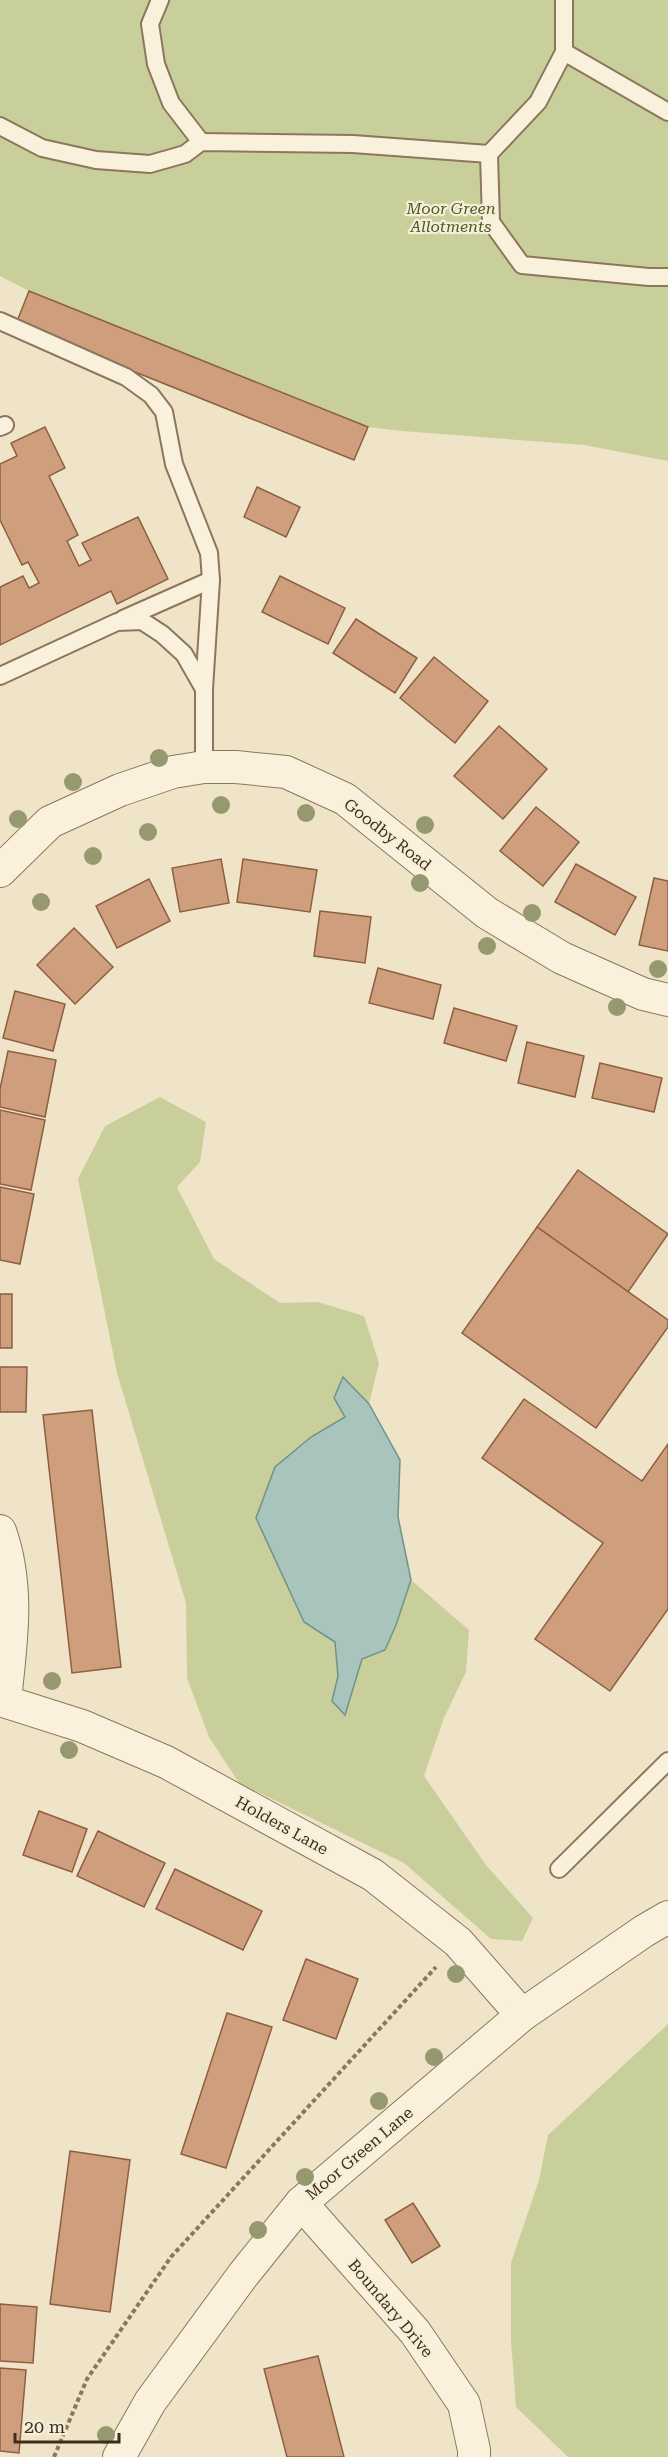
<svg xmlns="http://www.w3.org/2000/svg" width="668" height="2457" font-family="'Roboto Serif',serif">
<rect width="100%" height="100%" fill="#f0e4c8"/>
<!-- green -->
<g fill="#c9cf9b">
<polygon points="0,0 668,0 668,461 584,445 402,431 368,427 29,291 0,276"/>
<polygon points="160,1097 206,1122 200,1162 177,1187 214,1259 280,1303 318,1302 364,1316 379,1363 369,1404 344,1378 345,1417 311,1437 304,1622 335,1642 338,1676 332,1701 345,1715 362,1659 396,1625 411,1580 469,1630 466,1672 444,1718 424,1776 486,1865 533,1918 522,1941 491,1939 404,1863 239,1783 209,1737 187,1678 186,1603 117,1373 78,1179 105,1126"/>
<polygon points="668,2024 668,2457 568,2457 516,2407 511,2341 511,2263 539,2180 548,2135"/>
</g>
<!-- water -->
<polygon fill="#a9c4bc" stroke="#6f938a" stroke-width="1.5" points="343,1377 369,1404 400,1460 398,1517 411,1580 396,1625 385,1650 362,1659 345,1715 332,1701 338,1676 335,1642 304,1622 256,1518 275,1467 311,1437 345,1417 334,1398"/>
<!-- building -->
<g fill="#cf9f7d" stroke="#8d5f41" stroke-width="1.5">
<polygon points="29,291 368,427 354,460 16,324"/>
<polygon points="45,427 65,468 49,476 78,535 67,541 79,566 91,560 82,543 138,517 168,579 117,604 111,591 0,645 0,587 23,576 29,588 39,583 28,562 22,565 0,520 0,464 17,456 11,443"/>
<polygon points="257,487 300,507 286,537 244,517"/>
<polygon points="280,576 345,608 328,644 262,612"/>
<polygon points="356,619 417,658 395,693 333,653"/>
<polygon points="434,657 488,701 455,743 400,698"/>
<polygon points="499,726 547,769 503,819 454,776"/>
<polygon points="536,807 579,842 543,886 500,851"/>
<polygon points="221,859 229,903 180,912 172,868"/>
<polygon points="243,859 317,870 310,912 237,902"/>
<polygon points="576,864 636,897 615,935 555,902"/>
<polygon points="654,878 668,881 668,951 639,945"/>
<polygon points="149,879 170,921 117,948 96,906"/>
<polygon points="320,911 371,917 365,963 314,956"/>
<polygon points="74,928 113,967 75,1004 37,965"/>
<polygon points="378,968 441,985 433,1019 369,1003"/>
<polygon points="15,991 65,1004 53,1051 3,1038"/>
<polygon points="454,1008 517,1026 506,1061 444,1043"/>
<polygon points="527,1042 584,1056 575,1097 518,1083"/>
<polygon points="8,1051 56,1060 45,1117 0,1107 0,1089"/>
<polygon points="600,1063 662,1078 654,1112 592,1098"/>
<polygon points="0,1110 45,1120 31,1190 0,1184"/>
<polygon points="578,1170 668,1234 628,1292 537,1227"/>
<polygon points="0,1187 34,1194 20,1264 0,1260"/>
<polygon points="537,1227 668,1320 668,1327 596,1428 462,1333"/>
<rect x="0" y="1294" width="12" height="54"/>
<polygon points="0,1367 27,1367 26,1412 0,1412"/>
<polygon points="524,1399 642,1481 668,1444 668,1609 610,1691 535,1639 603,1543 482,1458"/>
<polygon points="92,1410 121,1667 72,1673 43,1415"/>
<polygon points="39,1811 87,1829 72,1872 23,1855"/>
<polygon points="98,1831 165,1863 144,1907 77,1876"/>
<polygon points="175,1869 262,1911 243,1950 156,1909"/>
<polygon points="306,1959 358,1979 336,2039 283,2020"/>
<polygon points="227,2013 272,2027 226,2168 181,2154"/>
<polygon points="70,2151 130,2160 110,2312 50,2304"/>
<polygon points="413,2203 440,2246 412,2263 385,2220"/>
<polygon points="0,2304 37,2307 33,2363 0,2361"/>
<polygon points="318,2356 344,2457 287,2457 264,2369"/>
<polygon points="0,2368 26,2370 19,2453 0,2451"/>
</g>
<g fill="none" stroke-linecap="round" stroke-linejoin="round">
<!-- lane casing -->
<g stroke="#8d765c" stroke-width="20">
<g id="lane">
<polyline points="160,0 150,24 156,64 171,103 201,142"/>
<polyline points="564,0 564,52 538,102 489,154 491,222 522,265 649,277 668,277"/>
<polyline points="564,52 668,112"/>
<polyline points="0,126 42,148 96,160 150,164 185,154 201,142 353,144 489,154"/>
<polyline points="0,321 126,377 151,395 164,412 174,464 209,553 211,580 204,689"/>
<polyline points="0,427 5,425"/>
<polyline points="123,619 211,580"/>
<polyline points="0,676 117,622 142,621 162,634 184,654 204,689 204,767"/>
<polyline points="559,1869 668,1761"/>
</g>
</g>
<!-- street casing -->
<g stroke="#8d765c" stroke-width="34">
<g id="street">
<polyline points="0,871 50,822 120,790 173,772 204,767 236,767 286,772 345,799 487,913 562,958 643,994 668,1000"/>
<path d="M0,1531C20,1588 11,1642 5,1700"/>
<polyline points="0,1700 82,1726 166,1762 373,1875 458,1942 522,2015"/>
<polyline points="301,2203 415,2332 464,2404 474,2450 474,2457"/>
<polyline points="119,2457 150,2402 243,2275 301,2203 522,2015 644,1931 668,1917"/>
</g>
</g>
<!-- path -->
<polyline stroke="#8d765c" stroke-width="4" stroke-dasharray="4.5 3" stroke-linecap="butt" points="54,2457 87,2379 171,2257 436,1967"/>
<!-- lane -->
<use href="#lane" stroke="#faf1dc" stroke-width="16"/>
<!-- street -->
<use href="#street" stroke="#faf1dc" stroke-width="32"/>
</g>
<!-- trees -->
<g fill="#96986f">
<circle cx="159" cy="758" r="9"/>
<circle cx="73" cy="782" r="9"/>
<circle cx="221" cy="805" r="9"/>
<circle cx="306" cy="813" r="9"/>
<circle cx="18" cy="819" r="9"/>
<circle cx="425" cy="825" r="9"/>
<circle cx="148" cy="832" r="9"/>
<circle cx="93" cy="856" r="9"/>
<circle cx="420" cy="883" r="9"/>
<circle cx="41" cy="902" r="9"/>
<circle cx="532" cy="913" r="9"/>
<circle cx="487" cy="946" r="9"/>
<circle cx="658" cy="969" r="9"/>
<circle cx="617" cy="1007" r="9"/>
<circle cx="52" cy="1681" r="9"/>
<circle cx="69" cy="1750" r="9"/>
<circle cx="456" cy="1974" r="9"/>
<circle cx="434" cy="2057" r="9"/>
<circle cx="379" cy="2101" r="9"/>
<circle cx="305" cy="2177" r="9"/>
<circle cx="258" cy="2230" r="9"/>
<circle cx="106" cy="2435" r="9"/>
</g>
<g text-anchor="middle" stroke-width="4.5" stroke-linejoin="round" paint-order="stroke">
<!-- park labels -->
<g font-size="16" font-style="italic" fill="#4d5a26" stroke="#f7eed8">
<text x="451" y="214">Moor Green<tspan x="451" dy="18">Allotments</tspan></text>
</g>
<!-- street labels -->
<g font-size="16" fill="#3d2e20" stroke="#f7eed8">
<text transform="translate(388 834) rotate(38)" y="6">Goodby Road</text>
<text transform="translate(282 1825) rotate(29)" y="6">Holders Lane</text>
<text transform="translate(359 2153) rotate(-40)" y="6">Moor Green Lane</text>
<text transform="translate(391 2308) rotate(50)" y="6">Boundary Drive</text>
</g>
</g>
<!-- scale -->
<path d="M15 2433v9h104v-9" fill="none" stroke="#3d2e20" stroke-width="3"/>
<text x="24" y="2433" font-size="18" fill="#3d2e20" stroke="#f7eed8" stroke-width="4.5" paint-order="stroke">20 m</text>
</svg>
